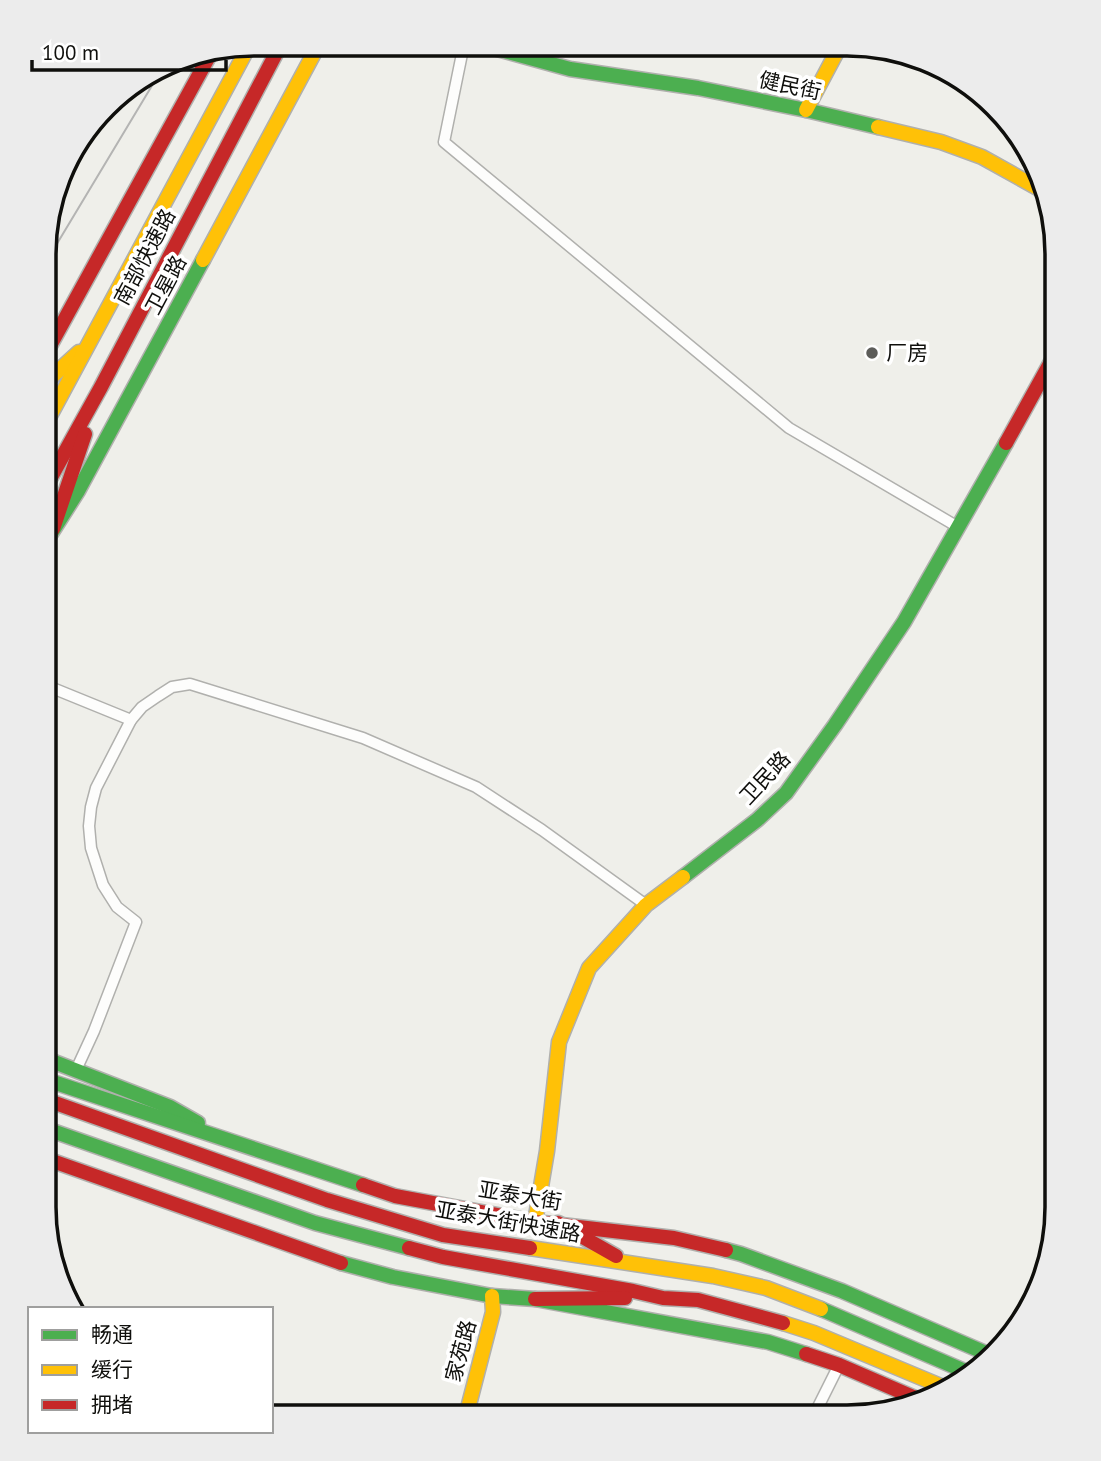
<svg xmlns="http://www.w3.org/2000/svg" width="1101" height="1461" font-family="'PT Sans','Noto Sans SC',sans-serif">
<rect width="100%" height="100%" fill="#efefea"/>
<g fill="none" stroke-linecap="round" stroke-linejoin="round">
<!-- street casing -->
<g stroke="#b0b0ad" stroke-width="13">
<g id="street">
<polyline points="464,44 444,142 789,428 958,527"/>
<polyline points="45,685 131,720"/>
<polyline points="76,1070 94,1031 136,922 117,907 103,885 91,848 89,826 91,807 96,788 131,720 142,707 158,696 172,687 190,684 363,738 476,787 542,830 646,905"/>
<polyline points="813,1417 839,1365"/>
</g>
</g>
<!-- fast casing -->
<g stroke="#b0b0ad" stroke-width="17">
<g id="fast">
<polyline points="479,44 570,69 698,88 806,110 878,127"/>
<polyline points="45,543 78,491 203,260"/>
<polyline points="683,877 757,820 786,793 835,725 904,622 1006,443"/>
<polyline points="44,1058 170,1107 198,1123"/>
<polyline points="44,1079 363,1185"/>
<polyline points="44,1128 315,1223 409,1248"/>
<polyline points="726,1250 741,1254 842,1291 988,1354"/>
<polyline points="341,1263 393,1277 492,1296 535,1299 768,1342 806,1354"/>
<polyline points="821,1309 967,1372"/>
</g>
</g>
<!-- slow casing -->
<g stroke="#b0b0ad" stroke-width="17">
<g id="slow">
<polyline points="806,110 840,46"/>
<polyline points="878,127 941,142 982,157 1043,191"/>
<polyline points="203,260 319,44"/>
<polyline points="45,383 79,352"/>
<polyline points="45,425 250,44"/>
<polyline points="535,1222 547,1151 559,1042 589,968 646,905 683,877"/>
<polyline points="530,1248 713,1276 766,1288 821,1309"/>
<polyline points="783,1323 814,1333 948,1389"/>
<polyline points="466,1416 493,1312 492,1296"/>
</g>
</g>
<!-- jam casing -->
<g stroke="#b0b0ad" stroke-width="17">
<g id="jam">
<polyline points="45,355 212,51"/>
<polyline points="1006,443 1057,351"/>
<polyline points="45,488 101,387 281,44"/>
<polyline points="53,529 85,434"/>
<polyline points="44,1099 327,1200 443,1235 530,1248"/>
<polyline points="44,1158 341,1263"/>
<polyline points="363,1185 395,1196 535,1222 674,1238 726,1250"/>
<polyline points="558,1223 616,1256"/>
<polyline points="409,1248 443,1257 633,1291 663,1298 698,1300 783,1323"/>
<polyline points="535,1299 625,1298"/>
<polyline points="806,1354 839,1365 920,1400"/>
</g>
</g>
<!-- street -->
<use href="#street" stroke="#fdfdfc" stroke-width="10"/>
<!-- fast -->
<use href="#fast" stroke="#4caf50" stroke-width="14"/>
<!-- slow -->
<use href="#slow" stroke="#ffc107" stroke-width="14"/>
<!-- jam -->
<use href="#jam" stroke="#c62828" stroke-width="14"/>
<!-- tram -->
<polyline stroke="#b4b4b3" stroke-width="2" points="46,262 162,69"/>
</g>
<!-- markers -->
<circle fill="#5d5d5a" stroke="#fff" stroke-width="2.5" cx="872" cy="353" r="7"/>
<g text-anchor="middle" stroke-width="7" stroke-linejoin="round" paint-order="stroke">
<!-- street labels -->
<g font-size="21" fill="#0f0f0c" stroke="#fff">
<text transform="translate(790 86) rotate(12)" y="7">健民街</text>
<text transform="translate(145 257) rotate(-62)" y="7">南部快速路</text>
<text transform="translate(166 285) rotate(-62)" y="7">卫星路</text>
<text transform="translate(765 778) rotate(-47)" y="7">卫民路</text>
<text transform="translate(520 1196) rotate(9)" y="7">亚泰大街</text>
<text transform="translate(508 1222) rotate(10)" y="7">亚泰大街快速路</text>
<text transform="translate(461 1351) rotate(-75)" y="7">家苑路</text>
</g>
<!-- poi labels -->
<g font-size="21" fill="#0f0f0c" stroke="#fff" text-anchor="start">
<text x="886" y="360">厂房</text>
</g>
</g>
<!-- crop -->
<path d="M0 0H1101V1461H0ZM254 56H847A198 198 0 0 1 1045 254V1207A198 198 0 0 1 847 1405H254A198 198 0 0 1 56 1207V254A198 198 0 0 1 254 56Z" fill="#ececec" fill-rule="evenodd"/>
<path fill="none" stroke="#0f0f0c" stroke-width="3.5" d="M254 56H847A198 198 0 0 1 1045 254V1207A198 198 0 0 1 847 1405H254A198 198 0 0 1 56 1207V254A198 198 0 0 1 254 56Z"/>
<!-- legend -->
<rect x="28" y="1307" width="245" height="126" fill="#ffffff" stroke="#9f9f9e" stroke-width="2"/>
<rect x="42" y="1330" width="35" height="10" fill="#4caf50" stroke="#9f9f9e" stroke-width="2"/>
<text x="91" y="1342" font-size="21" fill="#0f0f0c">畅通</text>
<rect x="42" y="1365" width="35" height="10" fill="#ffc107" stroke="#9f9f9e" stroke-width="2"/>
<text x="91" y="1377" font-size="21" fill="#0f0f0c">缓行</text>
<rect x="42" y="1400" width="35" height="10" fill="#c62828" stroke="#9f9f9e" stroke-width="2"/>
<text x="91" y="1412" font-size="21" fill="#0f0f0c">拥堵</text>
<!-- scale -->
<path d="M32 60v10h194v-10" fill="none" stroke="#0f0f0c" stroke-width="3.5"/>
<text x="42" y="60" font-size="21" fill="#0f0f0c" stroke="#ffffff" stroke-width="5" paint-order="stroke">100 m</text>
</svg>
